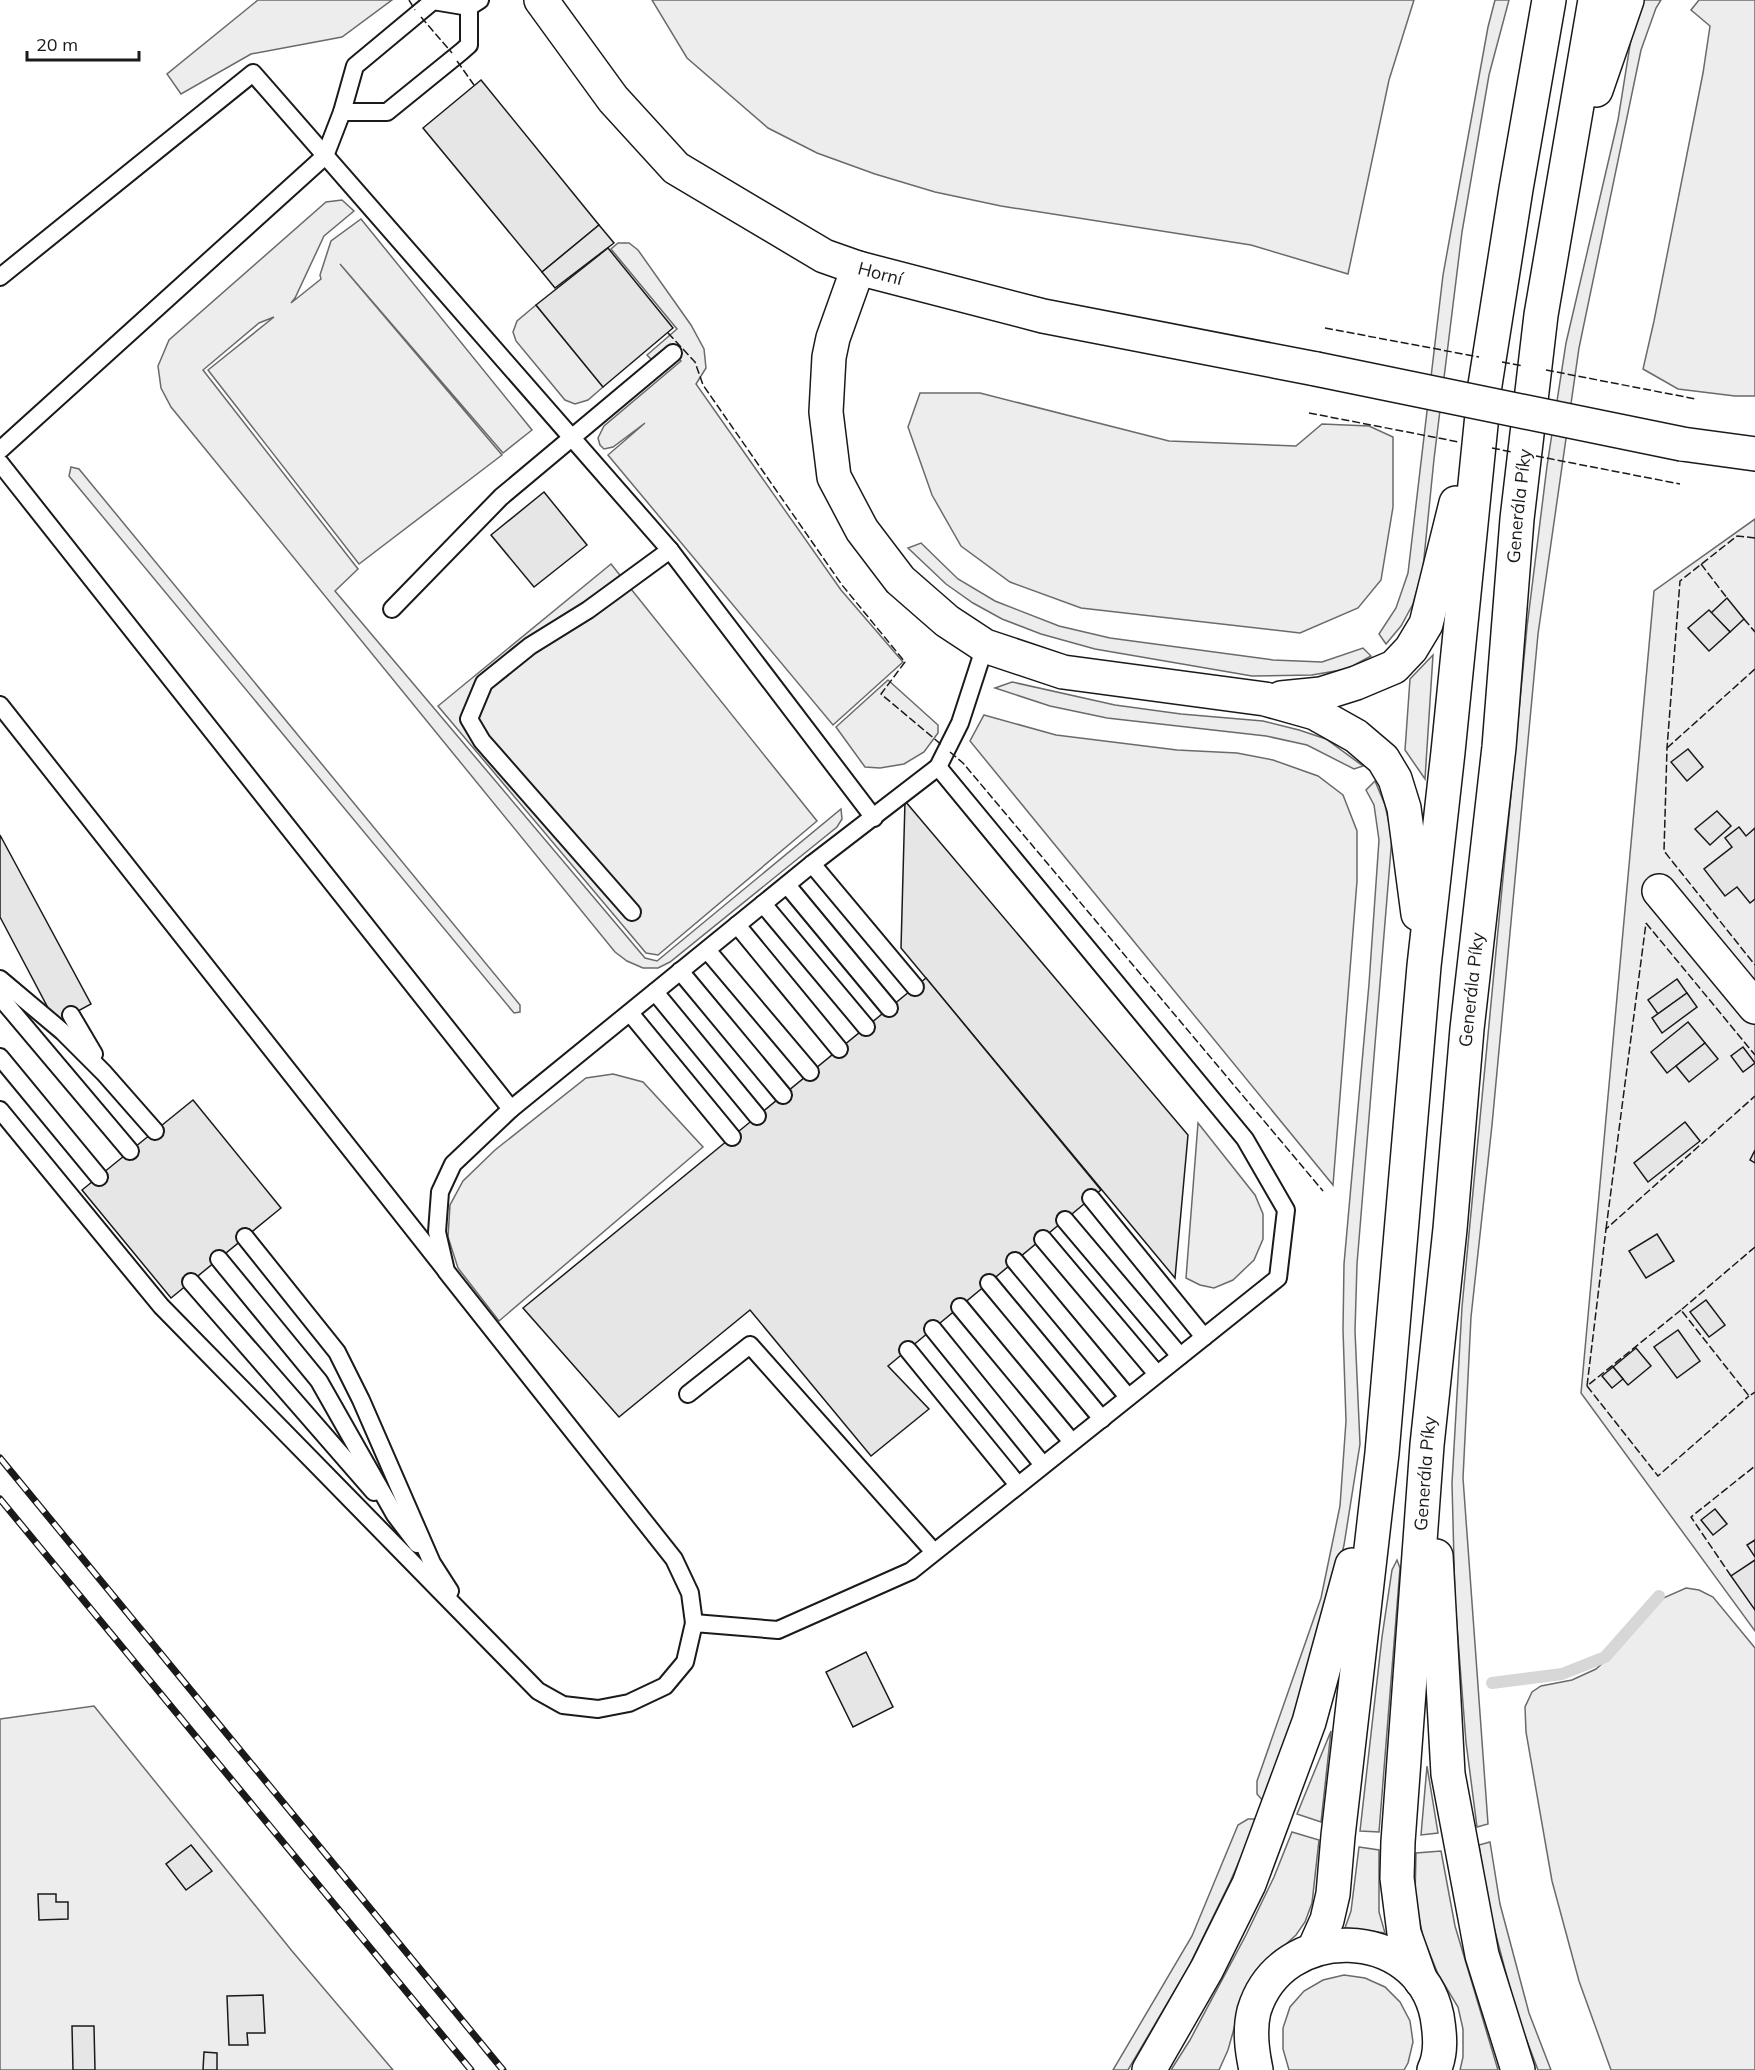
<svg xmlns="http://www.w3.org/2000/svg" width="1755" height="2070" font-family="Mulish,sans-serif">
<rect width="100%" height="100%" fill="#fff"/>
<!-- built -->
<g fill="#ededed" stroke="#6a6a6a" stroke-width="1.5">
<polygon points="258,0 392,0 342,37 251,54 181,94 167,74"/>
<polygon points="652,0 1414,0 1389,80 1348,274 1251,245 1001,206 935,192 875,174 817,153 768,128 687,58"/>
<polygon points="1495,0 1509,0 1489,75 1462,232 1434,459 1423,568 1413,604 1401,626 1386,644 1379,634 1396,608 1408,573 1443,275 1488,27"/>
<polygon points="1643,0 1661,0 1656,8 1641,50 1579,348 1538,634 1492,1125 1471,1317 1463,1478 1488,1824 1477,1827 1466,1742 1455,1601 1452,1483 1462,1307 1527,627 1547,466 1566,343 1618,120 1635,14"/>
<polygon points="1699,0 1755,0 1755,396 1735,396 1678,389 1643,369 1654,321 1703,73 1710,26 1691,10"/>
<polygon points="342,200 354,211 324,236 295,298 291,303 321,279 320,275 331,241 361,219 532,430 503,453 340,264 502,455 359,564 208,370 274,317 259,323 203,370 358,569 335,591 645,958 657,961 841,809 842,819 837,827 670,962 658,968 643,968 627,961 615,952 171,407 161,388 158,366 169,340 326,202"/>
<polygon points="618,243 629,243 638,250 691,325 704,349 706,368 696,384 841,590 903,662 833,725 608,455 645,423 613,447 604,449 600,445 598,438 604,426 681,361 675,355 656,364 647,355 677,329 611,249"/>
<polygon points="536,305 603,387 588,400 575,404 565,400 516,341 513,332 517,321"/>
<polygon points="920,393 980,393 1169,441 1296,446 1322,424 1369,426 1393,437 1393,507 1381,580 1358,608 1300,633 1081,608 1010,582 961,546 932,495 908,427"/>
<polygon points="71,467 79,469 520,1005 520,1012 514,1013 69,476"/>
<polygon points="1755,519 1755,1631 1581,1393 1654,591"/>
<polygon points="921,543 958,579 995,601 1059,626 1110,638 1273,660 1322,662 1363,648 1371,656 1347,669 1312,675 1252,676 1095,649 1041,634 1002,619 973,603 946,584 908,548"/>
<polygon points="611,564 817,821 658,955 646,953 438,706"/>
<polygon points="1433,655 1425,779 1405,750 1410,679"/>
<polygon points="888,680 938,725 938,733 924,752 904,764 880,768 865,767 836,727"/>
<polygon points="1012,682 1115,705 1181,714 1263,721 1299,730 1326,739 1363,766 1354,769 1307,745 1266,736 1107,718 1050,706 995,688"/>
<polygon points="984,715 1056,735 1177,750 1237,753 1273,760 1318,776 1343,795 1357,831 1357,881 1333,1185 970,741"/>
<polygon points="1375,781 1385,805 1392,837 1357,1264 1355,1331 1360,1444 1344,1545 1331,1600 1306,1684 1264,1802 1257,1794 1257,1781 1321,1598 1340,1506 1346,1421 1343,1330 1344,1264 1369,984 1379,840 1374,805 1366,790"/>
<polygon points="613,1074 643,1082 703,1147 499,1321 458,1268 448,1237 450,1205 463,1181 495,1150 586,1078"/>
<polygon points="1198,1123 1255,1195 1263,1214 1263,1239 1254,1260 1233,1280 1214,1288 1200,1285 1186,1278"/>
<polygon points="1397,1560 1400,1568 1379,1832 1360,1831 1382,1637 1392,1570"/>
<polygon points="1686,1588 1699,1590 1713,1597 1755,1648 1755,2070 1611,2070 1579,1981 1552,1881 1526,1732 1525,1707 1532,1692 1541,1686 1572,1680 1596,1669 1619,1648 1652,1603"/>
<polygon points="94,1706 292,1951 393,2070 0,2070 0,1719"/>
<polygon points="1331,1731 1321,1822 1297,1814"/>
<polygon points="1427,1766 1438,1833 1421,1835"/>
<polygon points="1248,1819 1258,1819 1230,1882 1188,1968 1128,2070 1113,2070 1192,1936 1238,1825"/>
<polygon points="1292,1832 1319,1840 1312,1903 1305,1922 1296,1935 1259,1969 1244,1993 1228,2050 1219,2070 1171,2070 1190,2040 1246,1935 1274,1877"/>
<polygon points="1490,1842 1500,1904 1529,2013 1551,2070 1538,2070 1517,2015 1487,1901 1479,1845"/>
<polygon points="1359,1847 1379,1850 1379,1912 1385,1933 1345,1928 1351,1911"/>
<polygon points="1441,1851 1455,1926 1498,2070 1460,2070 1463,2057 1463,2029 1458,2007 1438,1974 1423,1937 1415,1898 1416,1853"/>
<polygon points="1344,1975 1365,1978 1385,1987 1400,2002 1410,2021 1413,2042 1408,2063 1404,2070 1289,2070 1283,2049 1283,2028 1290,2007 1304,1991 1323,1980"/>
</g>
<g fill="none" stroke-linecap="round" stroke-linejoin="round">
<!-- stream -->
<polyline stroke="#d7d7d7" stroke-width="12" points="1492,1683 1562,1674 1605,1657 1659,1596"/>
</g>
<!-- building -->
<g fill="#e6e6e6" stroke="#1a1a1a" stroke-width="1.5">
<polygon points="481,80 599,225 542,272 423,128"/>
<polygon points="599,225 614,243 555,288 542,272"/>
<polygon points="608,248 673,328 603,387 536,305"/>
<polygon points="544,492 587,545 534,587 491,535"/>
<polygon points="1727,598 1744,619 1730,632 1711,613"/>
<polygon points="1709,610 1730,632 1709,651 1688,628"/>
<polygon points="1688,749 1703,767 1687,781 1671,762"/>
<polygon points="905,801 1188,1135 1175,1278 901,948"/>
<polygon points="1717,811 1731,826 1710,845 1695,829"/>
<polygon points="1739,827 1746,836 1755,828 1755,899 1750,903 1737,887 1725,896 1704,869 1732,847 1725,838"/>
<polygon points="0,835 91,1004 56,1023 0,917"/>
<polygon points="926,978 1101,1190 888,1366 929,1409 871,1456 750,1310 619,1417 523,1308"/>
<polygon points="1677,979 1687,993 1658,1014 1648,1000"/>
<polygon points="1687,993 1697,1007 1662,1033 1652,1018"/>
<polygon points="1688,1022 1705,1043 1667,1073 1651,1052"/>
<polygon points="1705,1043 1718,1059 1689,1082 1676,1066"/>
<polygon points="1743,1047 1755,1063 1743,1072 1731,1056"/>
<polygon points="193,1100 281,1208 171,1298 82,1190"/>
<polygon points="1685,1122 1700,1141 1648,1182 1634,1163"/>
<polygon points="1755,1150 1755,1163 1750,1160"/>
<polygon points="1657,1234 1674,1261 1646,1278 1629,1251"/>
<polygon points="1706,1300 1725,1325 1709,1337 1690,1312"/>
<polygon points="1678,1330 1700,1361 1677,1378 1654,1347"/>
<polygon points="1636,1348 1651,1366 1628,1385 1613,1367"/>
<polygon points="1613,1367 1623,1379 1612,1388 1602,1376"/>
<polygon points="1715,1509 1727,1524 1713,1535 1701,1520"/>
<polygon points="1755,1540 1755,1557 1747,1545"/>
<polygon points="1755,1560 1755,1610 1731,1576"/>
<polygon points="866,1652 893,1707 853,1727 826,1672"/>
<polygon points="191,1845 212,1871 186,1890 166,1864"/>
<polygon points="38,1894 56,1894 56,1902 68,1902 68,1919 39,1920"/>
<polygon points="263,1995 265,2033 247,2033 248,2045 229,2045 227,1996"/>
<polygon points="72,2026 94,2026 95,2070 73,2070"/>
<polygon points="204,2052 217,2053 217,2070 203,2070"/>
</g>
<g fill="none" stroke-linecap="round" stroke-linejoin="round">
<!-- service casing -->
<g stroke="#1a1a1a" stroke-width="20">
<g id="service">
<polyline points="342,112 387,112 461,52 469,45 469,7"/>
<polyline points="0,277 253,73 670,550 874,818"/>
<polyline points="0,450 325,156 342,112 355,66 433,1 469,7 480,0"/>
<polyline points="0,463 511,1109"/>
<polyline points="392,609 501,497 673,353"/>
<polyline points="0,705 444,1268"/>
<polyline points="812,864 915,987"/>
<polyline points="787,885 889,1008"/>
<polyline points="763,904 866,1027"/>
<polyline points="632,912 482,741 469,719 484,683 530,646 588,610 670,550"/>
<polyline points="737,925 839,1049"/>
<polyline points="707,950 810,1072"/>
<polyline points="680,971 783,1095"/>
<polyline points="0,979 63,1032 104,1073 155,1131"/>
<polyline points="655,992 757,1116"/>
<polyline points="0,997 130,1151"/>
<polyline points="630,1013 732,1137"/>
<polyline points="71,1015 94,1054"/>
<polyline points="0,1057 99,1177"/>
<polyline points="0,1110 161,1306 538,1691 563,1705 598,1709 629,1703 665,1686 685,1662 694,1623 778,1630 911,1571 1278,1278 1286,1210 1245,1139 938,767"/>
<polyline points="1091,1198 1204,1337"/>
<polyline points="1065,1220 1180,1356"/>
<polyline points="245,1237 337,1352 361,1400 432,1563 450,1591"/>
<polyline points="1043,1239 1157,1374"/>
<polyline points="219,1259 319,1381 395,1515 417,1544"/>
<polyline points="1015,1261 1128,1397"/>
<polyline points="191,1282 374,1492"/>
<polyline points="989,1283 1102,1419"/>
<polyline points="960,1307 1072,1442"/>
<polyline points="933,1329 1043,1465"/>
<polyline points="908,1350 1018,1485"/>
<polyline points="688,1394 750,1345 934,1552"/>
<polyline points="694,1623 690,1593 674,1559 446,1271 437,1232 440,1192 453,1164 511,1109 812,864 938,767 960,723 985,646"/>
</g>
</g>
<!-- minor casing -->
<g stroke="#1a1a1a" stroke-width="36">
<g id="minor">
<path id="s1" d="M541,0L613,99L676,168L824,256L858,268L1043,316L1316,369"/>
<polyline points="1682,444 1755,454"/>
<polyline points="1659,891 1755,1007"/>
</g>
</g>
<!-- trunk casing -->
<g stroke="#1a1a1a" stroke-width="36">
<g id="trunk">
<polyline points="1596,90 1627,0"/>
<polyline points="858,268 833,338 829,357 826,412 834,477 862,530 900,580 947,621 985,646 1063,672 1265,699 1315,713 1356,736 1383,759 1395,779 1404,808 1418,914"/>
<polyline points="1281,698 1321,694 1356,683 1394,667 1411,649 1426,624 1456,503"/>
<polyline points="1436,1556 1448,1774 1482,1955 1518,2070"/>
<polyline points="1314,1949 1327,1920 1333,1894 1338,1836 1382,1453 1424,966 1448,752 1485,385 1516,189 1549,0"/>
<path id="s2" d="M1421,1981L1404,1933L1397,1878L1398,1842L1427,1445L1450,1229L1467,1029L1499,747L1517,519L1541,315L1595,0"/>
<polyline points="1149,2070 1207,1969 1249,1884 1309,1722 1352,1565"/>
<path d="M1256,2070C1252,2051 1249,2031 1254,2011C1281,1921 1418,1924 1437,2016C1440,2034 1442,2053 1434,2070"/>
</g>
</g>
<!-- service -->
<use href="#service" stroke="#fff" stroke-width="16"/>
<!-- minor -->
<use href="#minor" stroke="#fff" stroke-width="33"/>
<!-- trunk -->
<use href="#trunk" stroke="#fff" stroke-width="33"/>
<!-- rail casing -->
<g stroke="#1a1a1a" stroke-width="7">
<g id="rail">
<polyline points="0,1458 503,2070"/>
<polyline points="0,1499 471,2070"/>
</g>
</g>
<!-- rail -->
<use href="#rail" stroke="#fff" stroke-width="4.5" stroke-dasharray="14" stroke-linecap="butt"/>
<!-- minor-bridge casing -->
<g stroke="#1a1a1a" stroke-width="36" stroke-linecap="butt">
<polyline id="minor-bridge" points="1316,369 1682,444"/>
</g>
<!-- minor-bridge -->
<use href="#minor-bridge" stroke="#fff" stroke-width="33"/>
<!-- fence -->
<g stroke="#1a1a1a" stroke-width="1.5" stroke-dasharray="8 3" stroke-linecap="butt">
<polyline points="409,0 415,10"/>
<polyline points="421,17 452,53"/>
<polyline points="457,61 474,85"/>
<polyline points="1325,328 1479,357"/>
<polyline points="668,333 695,362 703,385 842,585 905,662 881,694 943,746"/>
<polyline points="1502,362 1523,366"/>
<polyline points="1546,370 1696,399"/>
<polyline points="1309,413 1459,442"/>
<polyline points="1492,448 1512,452"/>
<polyline points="1536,456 1680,484"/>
<polyline points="1755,538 1737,536 1680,581 1667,748 1664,851 1755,965"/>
<polyline points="1701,564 1727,598"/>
<polyline points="1744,619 1755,632"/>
<polyline points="1667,748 1755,669"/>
<polyline points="950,752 963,763 1323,1191"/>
<polyline points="1646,923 1755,1055"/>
<polyline points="1606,1229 1646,923"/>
<polyline points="1755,1247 1681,1310 1749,1396 1755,1392"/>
<polyline points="1681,1310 1587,1386 1606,1229 1755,1096"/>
<polyline points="1587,1386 1658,1476 1749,1396"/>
<polyline points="1731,1576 1691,1517 1755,1466"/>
</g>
</g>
<g text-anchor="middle" stroke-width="4.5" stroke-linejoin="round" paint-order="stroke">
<!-- street labels -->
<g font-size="18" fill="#1a1a1a" stroke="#fff">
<text dy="6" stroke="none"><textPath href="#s1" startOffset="447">Horní</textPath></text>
<text dy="6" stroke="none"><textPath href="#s2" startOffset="1484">Generála Píky</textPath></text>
<text dy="6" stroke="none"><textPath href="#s2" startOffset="998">Generála Píky</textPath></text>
<text dy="6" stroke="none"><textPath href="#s2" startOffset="512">Generála Píky</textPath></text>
</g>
</g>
<!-- scale -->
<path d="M27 51v9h112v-9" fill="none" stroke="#1a1a1a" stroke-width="3"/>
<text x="36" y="51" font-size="18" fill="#1a1a1a" stroke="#ffffff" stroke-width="4.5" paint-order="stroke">20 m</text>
</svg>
